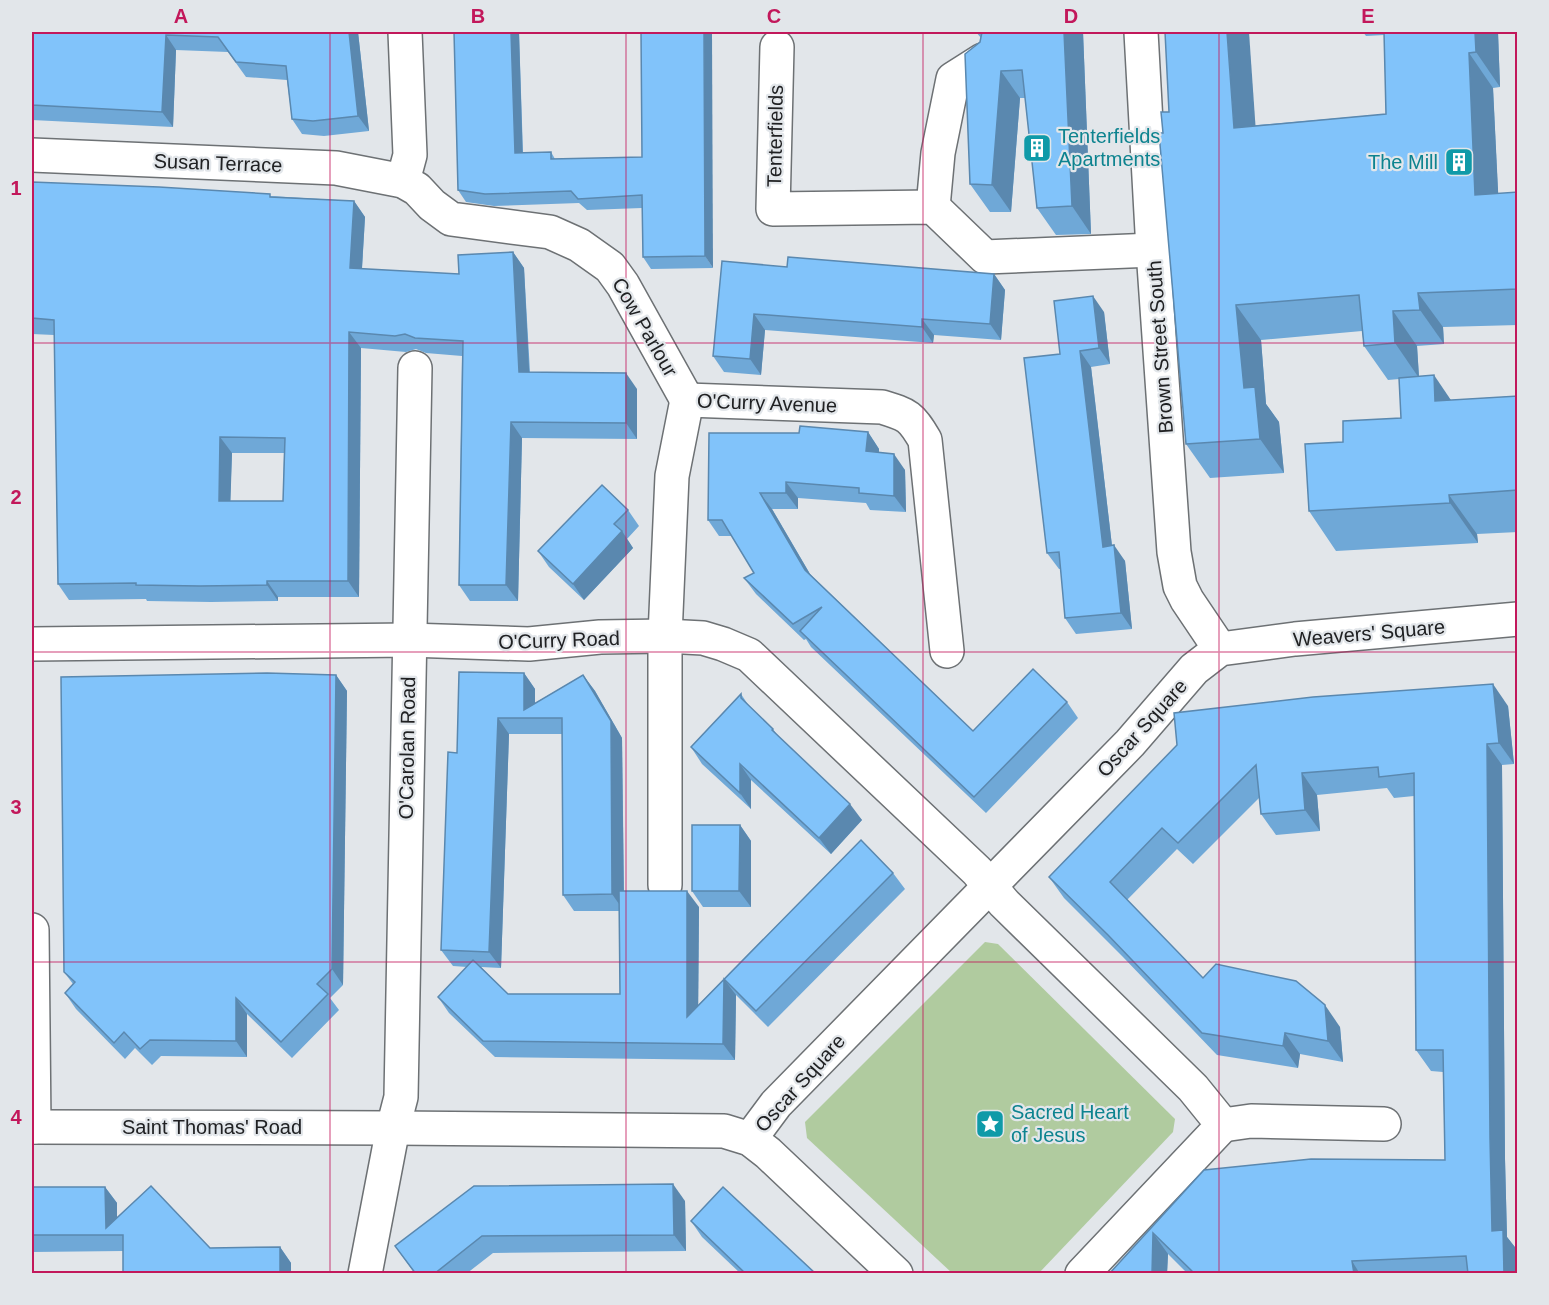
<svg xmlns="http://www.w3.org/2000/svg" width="1549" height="1305" font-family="Arial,sans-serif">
<rect width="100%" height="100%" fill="#e2e6ea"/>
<!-- green -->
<polygon fill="#b0cb9f" points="985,942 998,944 1175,1119 1173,1132 1039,1273 952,1273 807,1138 805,1122"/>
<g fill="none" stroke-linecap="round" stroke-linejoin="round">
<!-- minor casing -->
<g stroke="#6d7174" stroke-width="36">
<g id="minor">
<polyline points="1141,32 1153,250 1174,552 1180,586 1187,600 1220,649"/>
<polyline points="777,47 773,209 933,207 985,257 1153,250"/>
<polyline points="32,155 336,168 403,181 417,189 432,205 451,219 550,232 579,245 610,267 623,285 687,400"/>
<polyline points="403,181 410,155 405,32"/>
<polyline points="933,207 938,153 953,79 983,60"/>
<path d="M687,400L882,407C908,415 911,416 925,440L947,651"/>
<polyline points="32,644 409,640 529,644 600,637 665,636 703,638 723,644 749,655 977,871 1004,903 1193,1088 1223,1125 1082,1274"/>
<polyline points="665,885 665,636 672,476 687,400"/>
<polyline points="32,930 34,1127"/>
<polyline points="1223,1125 1251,1121 1384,1124"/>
<polyline points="32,1127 393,1128 724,1131 750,1139 768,1153 896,1274"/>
<polyline points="750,1139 776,1104 1130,743 1194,669 1220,649 1295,639 1518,619"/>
<polyline points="365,1274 393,1128 401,1097 415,368"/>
</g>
</g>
<!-- minor -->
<use href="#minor" stroke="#fff" stroke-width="33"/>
</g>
<!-- wall -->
<g fill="#6fa8d7" fill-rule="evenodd">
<polygon points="32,32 358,32 369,131 324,136 302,134 292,119 287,80 246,77 228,52 176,50 173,127 32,120"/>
<polygon points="454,32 519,32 523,153 551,152 555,159 642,157 713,268 651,269 643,257 642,208 587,210 579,203 494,206 466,202 458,190"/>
<polygon points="976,32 1083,32 1091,234 1056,235 1037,208 1025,98 1020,98 1011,212 990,212 970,184 981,38"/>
<polygon points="1363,32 1498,32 1500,87 1493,88 1498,194 1518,192 1518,325 1443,327 1444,344 1417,346 1419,376 1451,400 1518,396 1518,532 1477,534 1478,543 1336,551 1309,511 1343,442 1401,418 1399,379 1388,380 1364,346 1362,331 1261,340 1266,404 1279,422 1284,473 1210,478 1186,444 1163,133 1386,114 1384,35 1366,36"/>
<path d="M32,182L354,201L365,217L362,269L459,274L513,252L524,268L530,372L637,389V439L522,438L518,601H470L459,585L462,356L426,353L416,349L406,352L361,348L359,597H278V601L211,602L147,601L146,599L69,600L58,584L54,335L32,334ZM232,453H284L283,501H230Z"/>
<polygon points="787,267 994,274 1005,290 1001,340 934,335 933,343 765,330 761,375 724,372 713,356"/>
<polygon points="1104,312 1110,364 1091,367 1112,546 1125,561 1132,629 1076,634 1065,618 1061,569 1059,569 1047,553 1060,354"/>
<polygon points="868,432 879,449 879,452 905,470 906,512 870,510 866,503 798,498 798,509 772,509 810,574 973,731 1067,702 1078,718 986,813 811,647 806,639 804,640 756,594 744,578 754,573 732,536 719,536 708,520 799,433"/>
<polygon points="628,510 639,526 627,539 633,548 584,600 549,567 538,551"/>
<path d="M524,673L535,689V703L583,675L595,691L622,738L624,891L699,907L698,1005L861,840L893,873L905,889L768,1027L736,995L735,1060L495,1057L449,1013L438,997L467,967L453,966L441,950L457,753ZM509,734H562L563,895L574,911H619L620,994H508L481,967L501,968Z"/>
<polygon points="336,675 347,691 343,985 330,998 339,1010 292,1058 247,1014 247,1057 161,1056 152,1065 135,1048 125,1059 76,1009 65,993 73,984 64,972"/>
<polygon points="741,694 749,706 773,729 778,736 862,820 831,854 751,780 751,809 702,764 691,747"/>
<polygon points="1508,706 1514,764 1502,765 1505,1159 1507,1237 1518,1251 1518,1274 1188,1274 1168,1254 1167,1274 1109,1274 1204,1170 1445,1160 1443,1072 1431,1071 1416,1050 1414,796 1394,798 1387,788 1317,795 1320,831 1276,835 1261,814 1259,798 1193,864 1177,849 1127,900 1203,978 1340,1027 1343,1062 1300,1054 1298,1068 1217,1055 1123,957 1064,898 1049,877 1177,745"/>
<polygon points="740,825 751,841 751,907 703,907 692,891"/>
<polygon points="32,1187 105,1187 117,1203 117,1218 210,1248 280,1247 291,1263 291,1274 123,1274 123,1251 32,1252"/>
<polygon points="685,1201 686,1251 493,1253 466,1274 415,1274 395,1246"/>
<polygon points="691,1221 816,1274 741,1274 702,1237"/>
</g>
<!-- shaded-wall -->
<g fill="#5a88af">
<polygon points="349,32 358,32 369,131 358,116"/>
<polygon points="511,32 519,32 523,165 515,153"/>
<polygon points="704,32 712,32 713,268 705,256"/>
<polygon points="1064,32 1083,32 1091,234 1072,206"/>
<polygon points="1227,32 1249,32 1258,162 1234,128"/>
<polygon points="1475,32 1498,32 1500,87 1476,52"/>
<polygon points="166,35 176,50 173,127 162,112"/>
<polygon points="1469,53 1493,88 1500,230 1475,195"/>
<polygon points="1001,71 1020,98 1011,212 992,185"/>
<polygon points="354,201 365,217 361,284 350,268"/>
<polygon points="513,252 524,268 530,388 519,372"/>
<polygon points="994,274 1005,290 1001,340 990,324"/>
<polygon points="1418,293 1443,327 1444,344 1420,310"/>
<polygon points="1093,296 1104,312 1110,364 1099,348"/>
<polygon points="1236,305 1261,340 1266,404 1279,422 1284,473 1260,439 1244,388"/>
<polygon points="1393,311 1417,346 1419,378 1395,343"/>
<polygon points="754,314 765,330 761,375 750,359"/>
<polygon points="922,319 934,335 933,343 922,327"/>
<polygon points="349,332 361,348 359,597 348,581"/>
<polygon points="1080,351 1091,367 1114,563 1103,547"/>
<polygon points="626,373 637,389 637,439 626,423"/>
<polygon points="1434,375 1461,415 1435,401"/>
<polygon points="511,422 522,438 518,601 506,585"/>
<polygon points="868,432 879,449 878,467 866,451"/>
<polygon points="220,437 232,453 230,516 219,501"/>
<polygon points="894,454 905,470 906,512 894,496"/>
<polygon points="786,482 798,498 798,509 786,493"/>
<polygon points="760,493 772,509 817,586 805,570"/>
<polygon points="1449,495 1477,534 1478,543 1450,503"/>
<polygon points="622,531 633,548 584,600 573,584"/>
<polygon points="1114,545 1125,561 1132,629 1121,613"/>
<polygon points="267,581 278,597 278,601 267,585"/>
<polygon points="524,673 535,689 535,718 524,710"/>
<polygon points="336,675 347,691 343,985 332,969"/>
<polygon points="583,675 595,691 622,738 624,911 612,894"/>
<polygon points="1493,684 1508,706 1514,764 1499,743"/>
<polygon points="498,718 509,734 501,968 489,952"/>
<polygon points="1487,744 1502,765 1505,1159 1507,1237 1518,1251 1518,1274 1504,1274 1492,1231 1490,1138"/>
<polygon points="740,764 751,780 751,809 740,793"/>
<polygon points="1302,773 1317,795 1320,831 1305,810"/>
<polygon points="850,804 862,820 831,854 819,838"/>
<polygon points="740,825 751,841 751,907 739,891"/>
<polygon points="687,891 699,907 698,1033 687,1017"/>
<polygon points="724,979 736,995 735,1060 723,1044"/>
<polygon points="236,998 247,1014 247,1057 236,1041"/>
<polygon points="1325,1005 1340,1027 1343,1062 1328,1041"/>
<polygon points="1285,1033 1300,1054 1298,1068 1283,1046"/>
<polygon points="673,1184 685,1201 686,1251 674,1235"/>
<polygon points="105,1187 117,1203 117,1235 106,1228"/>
<polygon points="1153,1233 1168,1254 1167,1274 1152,1274"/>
<polygon points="280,1247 291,1263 291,1274 280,1274"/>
<polygon points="1352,1261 1360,1274 1354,1274"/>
</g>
<!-- building -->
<g fill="#81c3fa" stroke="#5a88af" stroke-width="1.5" fill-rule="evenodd">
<polygon points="32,32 349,32 358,116 313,121 292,119 286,66 236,62 218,37 166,35 162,112 32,105"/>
<polygon points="454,32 511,32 515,153 551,152 551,159 642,157 641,32 704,32 705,256 643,257 642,195 578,199 571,191 485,194 458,190"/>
<polygon points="982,32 1064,32 1072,206 1037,208 1022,70 1001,71 992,185 970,184 965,54 980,42"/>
<polygon points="1165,32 1227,32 1234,128 1386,114 1384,32 1475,32 1476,52 1469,53 1475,195 1518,192 1518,289 1418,293 1420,310 1393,311 1395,343 1364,346 1359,295 1236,305 1244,388 1255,387 1260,439 1186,444 1159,133 1163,133 1161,112 1169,112"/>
<path d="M32,182L159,187L270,194V197L354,201L350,268L459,274L458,255L513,252L519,372L626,373V423L511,422L506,585H459L463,341L415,338L405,334L395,336L349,332L348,581H267V585L200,586L136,585V583L58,584L54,320L32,318ZM220,437L285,438L283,501H219Z"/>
<polygon points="788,257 994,274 990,324 922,319 922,327 754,314 750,359 713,356 722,261 787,267"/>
<polygon points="1093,296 1099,348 1080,351 1103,547 1114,545 1121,613 1065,618 1059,552 1047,553 1024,358 1060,354 1054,301"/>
<polygon points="1434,375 1435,401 1518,396 1518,490 1449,495 1450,503 1309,511 1305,444 1343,442 1343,421 1401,418 1399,378"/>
<polygon points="800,426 868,432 866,451 894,454 894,496 859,493 859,488 786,482 786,493 760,493 805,570 973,731 1033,669 1067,702 974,797 800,631 822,607 793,624 744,578 754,573 722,520 708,520 709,433 799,433"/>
<polygon points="602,485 628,510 614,524 622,531 573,584 538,551"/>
<polygon points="459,672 524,673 524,710 583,675 611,721 612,894 563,895 562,718 498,718 489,952 441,950 448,752 457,753"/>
<polygon points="267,673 336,675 332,969 317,984 328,994 281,1042 236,998 236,1041 150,1040 140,1049 124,1032 114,1043 65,993 75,982 64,972 61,677"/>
<polygon points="1493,684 1499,743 1487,744 1490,1138 1492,1231 1503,1230 1504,1274 1468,1274 1466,1256 1352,1261 1354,1274 1195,1274 1153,1233 1152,1274 1109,1274 1204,1170 1311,1159 1445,1160 1443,1050 1416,1050 1414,773 1379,777 1378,767 1302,773 1305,810 1261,814 1256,765 1178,843 1162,828 1110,882 1203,978 1216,964 1296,981 1325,1005 1328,1041 1285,1033 1283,1046 1202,1033 1108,935 1049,877 1177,745 1174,713 1313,697"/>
<polygon points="741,694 741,698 773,729 772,730 850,804 819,838 740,764 740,793 691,747"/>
<polygon points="692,825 740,825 739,891 692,891"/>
<polygon points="861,840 893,873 756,1011 724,979 723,1044 483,1041 438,997 473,960 508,994 620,994 619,891 687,891 687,1017"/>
<polygon points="673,1184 674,1235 482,1236 434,1274 416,1274 395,1246 474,1186"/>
<polygon points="151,1186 210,1248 280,1247 280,1274 123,1274 123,1235 32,1235 32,1187 105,1187 106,1228"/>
<polygon points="723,1187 816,1274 746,1274 691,1221"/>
</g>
<!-- grid -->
<path fill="none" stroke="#c2185b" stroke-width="1.5" stroke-opacity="0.55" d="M330,32V1274M626,32V1274M923,32V1274M1219,32V1274M32,343H1518M32,652H1518M32,962H1518"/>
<!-- icons -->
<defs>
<g id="building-square" transform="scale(1.5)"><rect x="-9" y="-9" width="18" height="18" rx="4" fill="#0f9aa8" stroke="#e2e6ea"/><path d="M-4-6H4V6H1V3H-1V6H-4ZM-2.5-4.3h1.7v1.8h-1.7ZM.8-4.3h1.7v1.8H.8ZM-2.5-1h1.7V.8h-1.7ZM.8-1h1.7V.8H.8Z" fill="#fff"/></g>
<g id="sight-square" transform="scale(1.5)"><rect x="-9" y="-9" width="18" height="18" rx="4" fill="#0f9aa8" stroke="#e2e6ea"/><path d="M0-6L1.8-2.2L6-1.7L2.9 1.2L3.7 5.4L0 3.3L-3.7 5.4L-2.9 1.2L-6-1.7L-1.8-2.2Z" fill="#fff"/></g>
</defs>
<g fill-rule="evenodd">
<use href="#building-square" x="1037" y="148"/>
<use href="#building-square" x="1459" y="162"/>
<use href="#sight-square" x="990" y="1124"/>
</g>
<g text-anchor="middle" stroke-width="4.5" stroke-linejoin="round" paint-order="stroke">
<!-- street labels -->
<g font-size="20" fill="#202123" stroke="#e2e6ea">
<text transform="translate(775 136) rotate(-89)" y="7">Tenterfields</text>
<text transform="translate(218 163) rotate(2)" y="7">Susan Terrace</text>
<text transform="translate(645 327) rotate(60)" y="7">Cow Parlour</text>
<text transform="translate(1160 347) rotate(-94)" y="7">Brown Street South</text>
<text transform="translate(767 403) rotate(2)" y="7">O'Curry Avenue</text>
<text transform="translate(1369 633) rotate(-5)" y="7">Weavers' Square</text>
<text transform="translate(559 640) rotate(-2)" y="7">O'Curry Road</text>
<text transform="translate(1142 728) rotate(-48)" y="7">Oscar Square</text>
<text transform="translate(407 748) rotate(-89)" y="7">O'Carolan Road</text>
<text transform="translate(800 1083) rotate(-48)" y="7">Oscar Square</text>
<text x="212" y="1134">Saint Thomas' Road</text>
</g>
<!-- culture labels -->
<g font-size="20" fill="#0d838f" stroke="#e2e6ea" text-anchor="start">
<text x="1058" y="143">Tenterfields<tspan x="1058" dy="23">Apartments</tspan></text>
<text x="1438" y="169" text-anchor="end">The Mill</text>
<text x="1011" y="1119">Sacred Heart<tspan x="1011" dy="23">of Jesus</tspan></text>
</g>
</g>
<!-- border -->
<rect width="1549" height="1305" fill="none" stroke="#e2e6ea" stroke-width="66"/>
<rect x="33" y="33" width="1483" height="1239" fill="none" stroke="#c2185b" stroke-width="2"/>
<g font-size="20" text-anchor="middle" font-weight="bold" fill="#c2185b">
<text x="181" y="23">A</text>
<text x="478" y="23">B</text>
<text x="774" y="23">C</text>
<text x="1071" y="23">D</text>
<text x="1368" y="23">E</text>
<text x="16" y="195">1</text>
<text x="16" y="504">2</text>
<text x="16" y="814">3</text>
<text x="16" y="1124">4</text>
</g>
</svg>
